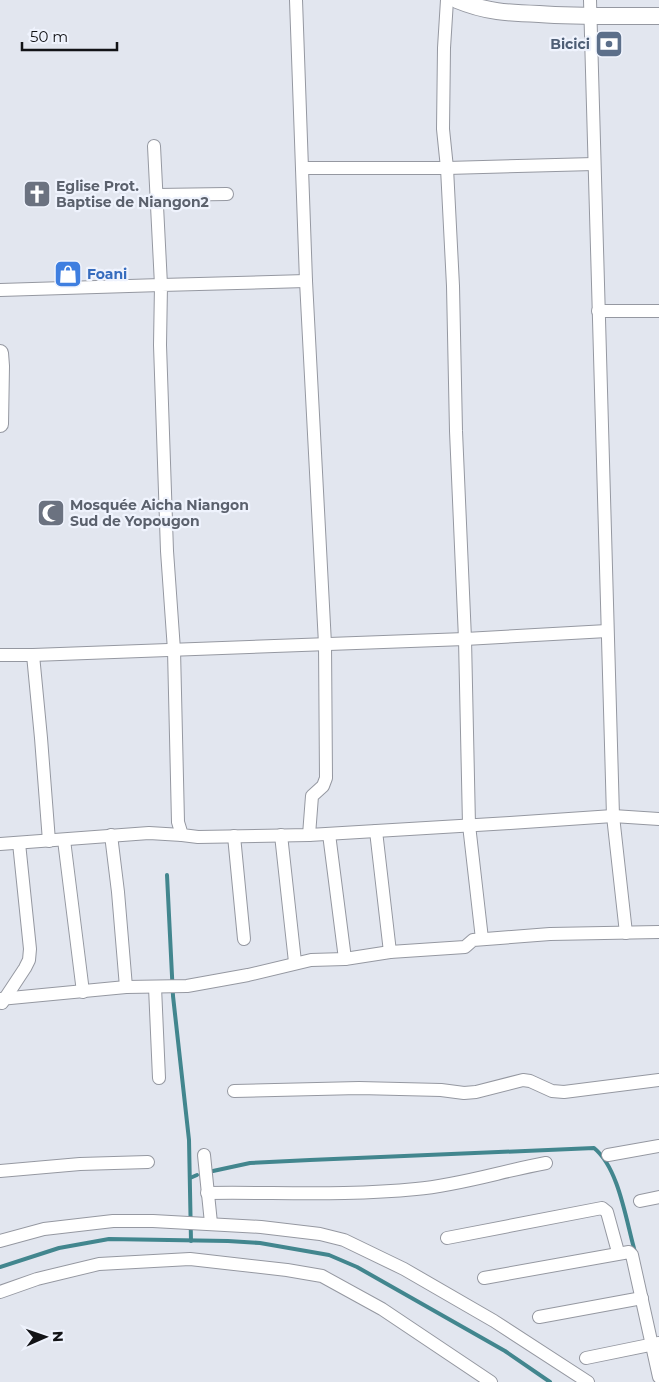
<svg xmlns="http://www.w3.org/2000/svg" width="659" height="1382" font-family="Montserrat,sans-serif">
<rect width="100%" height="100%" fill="#e2e6ef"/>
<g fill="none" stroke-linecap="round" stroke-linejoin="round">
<!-- stream -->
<g stroke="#42868e" stroke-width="4">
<polyline points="167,875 173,996 189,1140 191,1241"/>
<path d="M213,1171L250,1163L310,1160L594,1148C619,1168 626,1221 635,1252"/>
<polyline points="190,1178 197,1175"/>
<polyline points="0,1267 59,1248 109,1239 228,1241 260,1243 329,1255 357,1267 505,1351 550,1382"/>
</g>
<!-- minor casing -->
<g stroke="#9598a1" stroke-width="14">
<g id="minor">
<polyline points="296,0 306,281 325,644 326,778 323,786 312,796 309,835"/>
<polyline points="447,0 444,48 443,129 447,168 453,286 456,431 465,639 469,825 482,939"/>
<polyline points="590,0 613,816 626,933"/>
<polyline points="302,168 447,168 594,164"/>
<polyline points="157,195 227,194"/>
<polyline points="306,281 161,285 160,345 167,551 174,650 178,822 182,835 198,837 309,835 510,823 613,816 659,819"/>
<polyline points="0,290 161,285 154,146"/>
<polyline points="598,311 659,311"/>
<polyline points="0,655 33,655 465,639 607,631"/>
<polyline points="33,655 41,738 49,841"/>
<polyline points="376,831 390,952"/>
<polyline points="329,834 345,959"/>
<polyline points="111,835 118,892 126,987"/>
<polyline points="281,835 295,962"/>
<polyline points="234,836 244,939"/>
<polyline points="64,840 83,992"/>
<polyline points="0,844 149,833 182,835"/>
<polyline points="155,987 159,1078"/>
<polyline points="0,999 126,987 187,986 248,975 311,960 345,959 390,952 465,947 473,940 550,934 659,932"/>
<polyline points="2,1003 25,968 29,960 30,949 19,843"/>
<polyline points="234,1091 359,1088 441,1090 464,1093 476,1092 523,1080 530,1081 552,1091 564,1092 659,1080"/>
<polyline points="204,1155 211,1223"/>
<polyline points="608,1155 659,1146"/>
<polyline points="0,1171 80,1164 148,1162"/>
<path d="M207,1193C276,1192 347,1196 416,1189C461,1185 502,1171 546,1163"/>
<polyline points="640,1201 659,1197"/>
<polyline points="447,1238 602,1208 607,1212 618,1252"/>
<polyline points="0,1241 44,1229 113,1221 153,1221 261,1227 320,1234 344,1240 404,1269 494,1321 588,1382"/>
<polyline points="484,1278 629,1252 632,1255 659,1377"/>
<polyline points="0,1292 37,1279 99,1264 190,1259 287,1270 322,1276 382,1309 491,1382"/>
<polyline points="539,1317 642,1298"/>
<polyline points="586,1358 659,1343"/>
</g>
</g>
<!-- tertiary casing -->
<g stroke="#9598a1" stroke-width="18">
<g id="tertiary">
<path d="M457,0C486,12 508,13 539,14C579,17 619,16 659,16"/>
<polyline points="0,353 1,366 0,424"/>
</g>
</g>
<!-- minor -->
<use href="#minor" stroke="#fff" stroke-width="12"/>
<!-- tertiary -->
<use href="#tertiary" stroke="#fff" stroke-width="16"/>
</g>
<!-- icons -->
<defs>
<g id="bank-square" transform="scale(1.4375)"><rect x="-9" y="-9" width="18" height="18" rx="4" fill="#5c6f8a" stroke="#eff3fd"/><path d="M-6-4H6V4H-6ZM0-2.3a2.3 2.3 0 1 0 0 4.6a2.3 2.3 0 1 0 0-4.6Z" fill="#fff"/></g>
<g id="church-square" transform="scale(1.4375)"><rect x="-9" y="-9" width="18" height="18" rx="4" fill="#6b7280" stroke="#eff3fd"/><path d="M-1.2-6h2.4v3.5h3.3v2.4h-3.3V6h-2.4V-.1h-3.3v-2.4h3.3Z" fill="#fff"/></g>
<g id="shop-square" transform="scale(1.4375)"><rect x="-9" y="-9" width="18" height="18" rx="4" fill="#3f7fe0" stroke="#eff3fd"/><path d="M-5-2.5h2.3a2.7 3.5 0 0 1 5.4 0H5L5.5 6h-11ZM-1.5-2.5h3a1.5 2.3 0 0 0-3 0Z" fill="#fff"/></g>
<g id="mosque-square" transform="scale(1.4375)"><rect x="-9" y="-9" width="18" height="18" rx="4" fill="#6b7280" stroke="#eff3fd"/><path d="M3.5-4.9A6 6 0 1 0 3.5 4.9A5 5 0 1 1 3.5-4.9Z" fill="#fff"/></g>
</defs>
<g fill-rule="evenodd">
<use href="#bank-square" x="609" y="44"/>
<use href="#church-square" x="37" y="194"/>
<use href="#shop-square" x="68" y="274"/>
<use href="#mosque-square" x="51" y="513"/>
</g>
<g text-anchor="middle" stroke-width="4.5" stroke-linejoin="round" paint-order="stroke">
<!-- service labels -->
<g font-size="14" font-weight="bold" fill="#4e5e75" stroke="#eff3fd" text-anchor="end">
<text x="590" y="49">Bicici</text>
</g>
<!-- worship labels -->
<g font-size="14" font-weight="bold" fill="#5b616d" stroke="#eff3fd" text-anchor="start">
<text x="56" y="191">Eglise Prot.<tspan x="56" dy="16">Baptise de Niangon2</tspan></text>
<text x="70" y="510">Mosquée Aicha Niangon<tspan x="70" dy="16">Sud de Yopougon</tspan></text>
</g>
<!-- shop labels -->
<g font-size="14" font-weight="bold" fill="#366cbe" stroke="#eff3fd" text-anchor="start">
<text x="87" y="279">Foani</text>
</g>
</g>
<!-- north arrow -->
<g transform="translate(45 1337) rotate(88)" stroke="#eff3fd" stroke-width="4" paint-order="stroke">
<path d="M0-4L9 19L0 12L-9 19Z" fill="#121316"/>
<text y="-8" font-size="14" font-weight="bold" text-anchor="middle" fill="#121316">N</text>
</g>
<!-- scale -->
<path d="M22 42v8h95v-8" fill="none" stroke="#121316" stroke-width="2.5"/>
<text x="30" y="42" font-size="15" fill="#121316" stroke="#eff3fd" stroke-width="4" paint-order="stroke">50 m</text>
</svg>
